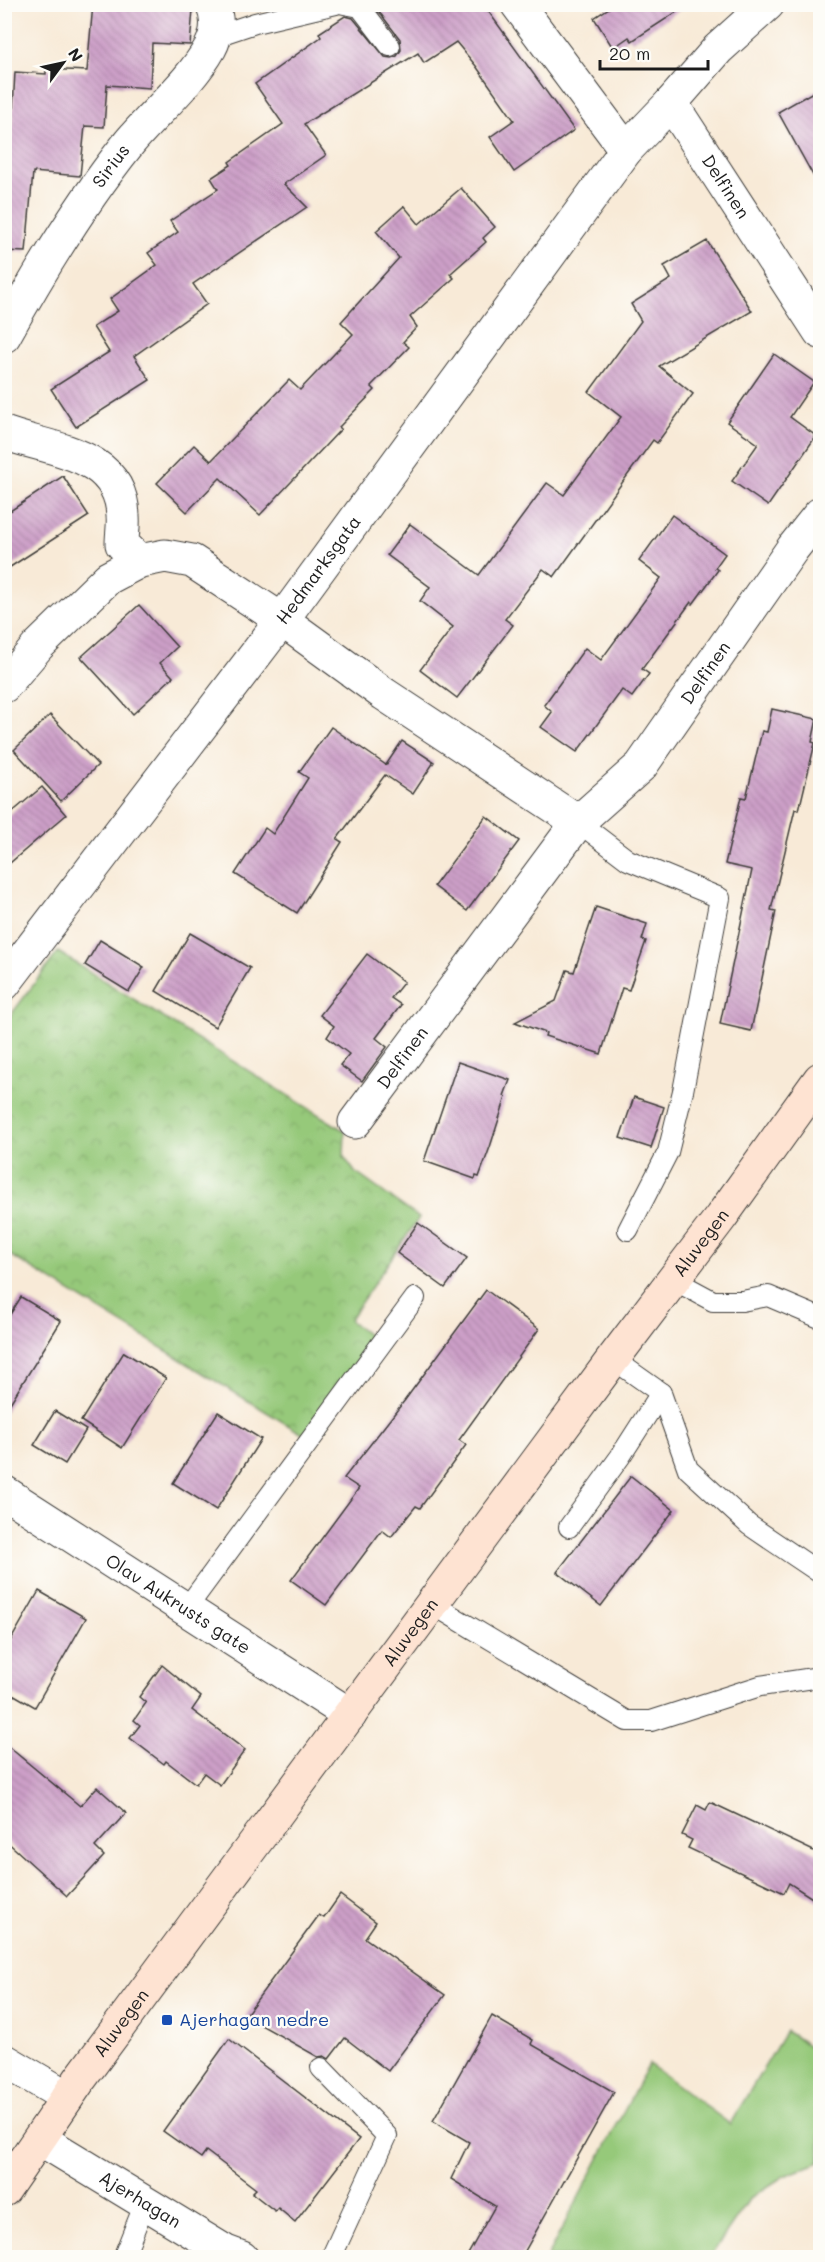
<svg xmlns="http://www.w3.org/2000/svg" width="825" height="2262" font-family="Mali,sans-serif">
<defs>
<pattern id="park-crowns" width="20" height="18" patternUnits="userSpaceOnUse" patternTransform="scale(1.5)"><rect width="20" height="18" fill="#96c97a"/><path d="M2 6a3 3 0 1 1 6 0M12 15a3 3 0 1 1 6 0" fill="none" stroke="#81ac69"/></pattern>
<pattern id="building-back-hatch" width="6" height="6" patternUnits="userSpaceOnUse" patternTransform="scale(1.5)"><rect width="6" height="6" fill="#cc9fc7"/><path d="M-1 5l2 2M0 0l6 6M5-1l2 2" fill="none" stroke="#af88aa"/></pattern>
</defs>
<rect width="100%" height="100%" fill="#fdfcf7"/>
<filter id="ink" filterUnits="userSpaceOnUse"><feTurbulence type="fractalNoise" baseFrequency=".0167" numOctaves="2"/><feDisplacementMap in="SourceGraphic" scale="12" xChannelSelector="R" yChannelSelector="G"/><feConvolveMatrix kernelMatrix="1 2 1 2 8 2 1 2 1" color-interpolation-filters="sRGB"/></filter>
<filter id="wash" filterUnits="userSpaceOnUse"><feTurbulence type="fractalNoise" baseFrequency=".008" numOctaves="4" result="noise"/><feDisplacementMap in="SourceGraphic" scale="24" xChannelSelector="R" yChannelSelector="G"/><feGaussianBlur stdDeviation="1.35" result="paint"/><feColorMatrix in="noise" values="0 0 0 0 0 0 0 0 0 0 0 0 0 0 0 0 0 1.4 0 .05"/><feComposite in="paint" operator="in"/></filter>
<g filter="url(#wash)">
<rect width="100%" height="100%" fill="#f8ead7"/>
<!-- grass -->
<polygon fill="#96c97a" stroke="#59724b" stroke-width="1.5" points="786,2031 820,2053 820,2162 784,2176 750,2198 710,2257 547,2257 649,2064 730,2124"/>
<!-- park -->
<polygon fill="url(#park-crowns)" stroke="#59724b" stroke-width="1.5" points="58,952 345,1131 344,1157 355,1172 419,1218 349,1320 373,1339 304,1435 5,1252 4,1024"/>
<g id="blocks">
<!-- building -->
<g fill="url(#building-back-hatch)">
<polygon points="93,4 140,4 193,9 190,45 152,43 150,88 107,85 104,127 85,126 80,176 33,172 26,252 4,251 4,144 11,144 15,72 46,74 46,69 87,71"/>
<polygon points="373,4 483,4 574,130 514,172 490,137 514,120 476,66 456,42 424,63 418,53 304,124 326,155 284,184 307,207 193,284 207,304 134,356 150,380 76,427 51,389 109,352 93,327 118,311 110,299 157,265 148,253 178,232 170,221 218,189 211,178 231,165 229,162 283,124 255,84 321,37 319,33 345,16 353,18 385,57 391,58 397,56 401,50 400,39"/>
<polygon points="615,4 689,4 632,41 629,37 613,48 594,18"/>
<polygon points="820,88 820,188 778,112"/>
<polygon points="461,188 495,227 483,238 486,242 450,274 454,278 410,317 417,327 403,342 409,347 371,386 375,390 339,427 341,429 260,515 220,478 187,512 157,483 194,445 211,461 289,380 300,390 353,334 341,322 399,258 376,231 404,206 419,224"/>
<polygon points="707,241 752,311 659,366 693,394 657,443 653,440 554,577 543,569 505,619 513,625 457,698 420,670 453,627 420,601 430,587 387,555 410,524 479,575 547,483 564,495 621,417 589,392 641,321 631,304 671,279 664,266"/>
<polygon points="774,354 814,382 790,417 816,436 768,506 732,481 758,444 727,422"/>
<polygon points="63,476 89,516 4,571 4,515"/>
<polygon points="672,515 725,554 715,568 718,570 693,604 691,602 642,669 649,674 632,697 622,690 577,752 541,727 552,712 544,705 585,648 601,660 661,578 639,561"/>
<polygon points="139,605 177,647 160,663 173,677 133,714 81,657"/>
<polygon points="772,709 817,719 812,742 815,743 799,810 795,809 771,910 776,911 751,1031 720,1024 752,870 725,864 741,797 746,798 762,731 767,732"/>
<polygon points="50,715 98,765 61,801 14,750"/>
<polygon points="331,727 386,765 402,741 434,762 413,794 385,775 337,839 342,842 297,913 235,874 265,828 273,834 308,778 299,772"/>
<polygon points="42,787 66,815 4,868 4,819"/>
<polygon points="486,816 519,841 467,911 434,886"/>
<polygon points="596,907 647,924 642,940 646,941 629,990 622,988 601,1054 545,1036 546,1033 515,1022 556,1001 567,970 574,972"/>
<polygon points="190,933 250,968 215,1027 156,991"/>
<polygon points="100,940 144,967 129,992 85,965"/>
<polygon points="367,954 404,982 391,998 401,1005 376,1038 387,1047 362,1081 340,1065 349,1054 327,1037 334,1026 320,1015"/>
<polygon points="458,1062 510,1080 504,1096 506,1097 490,1147 479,1177 476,1176 475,1179 424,1161"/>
<polygon points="634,1097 664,1107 651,1148 620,1138"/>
<polygon points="418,1223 467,1258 445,1288 397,1253"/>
<polygon points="486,1290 539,1329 459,1440 466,1445 420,1508 416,1506 391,1537 382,1530 326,1605 291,1580 359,1488 344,1478 405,1400"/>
<polygon points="21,1297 61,1321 4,1413 4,1324"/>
<polygon points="124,1352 166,1378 122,1448 81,1421"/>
<polygon points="55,1411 86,1430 65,1464 34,1445"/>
<polygon points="218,1412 261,1439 216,1510 173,1483"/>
<polygon points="631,1476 674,1510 601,1606 557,1572"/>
<polygon points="39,1591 86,1618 35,1707 4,1689 4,1652"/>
<polygon points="162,1665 201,1697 192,1710 245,1750 220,1785 204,1773 196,1784 166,1761 164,1764 130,1738 140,1725 134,1720 146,1703 139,1697"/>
<polygon points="4,1743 80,1806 97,1787 126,1813 95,1847 104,1856 67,1896 4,1839"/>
<polygon points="710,1802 820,1854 820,1903 789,1883 784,1893 688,1848 692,1840 682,1835 697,1805 706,1810"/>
<polygon points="340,1895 376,1922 365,1938 445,1995 388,2071 345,2038 329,2059 324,2056 318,2057 245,2016 319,1915 324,1918"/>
<polygon points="492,2016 533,2040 531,2044 614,2092 521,2258 466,2258 495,2206 451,2179 469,2142 433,2121"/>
<polygon points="229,2039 359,2139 295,2222 278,2208 275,2211 252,2193 256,2189 206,2151 201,2158 163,2131"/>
</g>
</g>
</g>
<g filter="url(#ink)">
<use href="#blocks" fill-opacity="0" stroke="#3d3b38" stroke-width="1.5"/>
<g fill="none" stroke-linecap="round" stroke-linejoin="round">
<!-- service casing -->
<g stroke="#3d3b38" stroke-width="22">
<g id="service">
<polyline points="344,4 360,7 390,46"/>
<polyline points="213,37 255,23 336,4"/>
<polyline points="578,822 628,860 720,898 683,1091 668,1152 628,1230"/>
<polyline points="674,1280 713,1301 742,1301 768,1296 820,1318"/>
<polyline points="613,1359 661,1393 688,1469 749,1525 820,1573"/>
<polyline points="569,1527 620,1457 661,1393"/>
<polyline points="432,1604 627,1721 651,1721 760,1686 820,1677"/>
<polyline points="186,1609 415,1298"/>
<polyline points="321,2068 387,2136 331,2258"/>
<polyline points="123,2258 145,2203"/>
</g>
</g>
<!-- minor casing -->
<g stroke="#3d3b38" stroke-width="35">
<g id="minor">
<polyline points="517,4 626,150"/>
<path id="s1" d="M671,103L820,332"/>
<path id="s2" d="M4,336C41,269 81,203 129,143C154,113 191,82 210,48C217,35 219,19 212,4"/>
<path d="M4,433C50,450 121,452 123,516C124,525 122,534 122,544L140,561"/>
<path id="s3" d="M4,686L38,646L108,578L140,561L165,556L192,561L282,620L384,694L578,822L641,766L793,548L820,514"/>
<path id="s4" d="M4,984L282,620L626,150L671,103L718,49L768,4"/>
<path id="s5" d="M355,1122L578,822"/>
<path id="s6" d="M4,1492L350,1715"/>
<polyline points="4,2060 67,2097"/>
<path id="s7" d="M40,2139L226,2252L242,2258"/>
</g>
</g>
<!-- secondary casing -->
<g stroke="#3d3b38" stroke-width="35">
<g id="secondary">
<path id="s8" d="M4,2190L80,2079L613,1359L721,1217L820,1079"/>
</g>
</g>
<!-- service -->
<use href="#service" stroke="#fff" stroke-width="20"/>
<!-- minor -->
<use href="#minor" stroke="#fff" stroke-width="33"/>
<!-- secondary -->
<use href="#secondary" stroke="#fee3d2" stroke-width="33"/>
</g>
</g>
<!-- markers -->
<rect fill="#1a4fb4" stroke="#fdfcf7" stroke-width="2" x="161" y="2014" width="12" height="12" rx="3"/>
<g text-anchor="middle" stroke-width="4.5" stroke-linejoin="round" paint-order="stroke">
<!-- street labels -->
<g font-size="18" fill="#1c1c1c" stroke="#fdfcf7">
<text dy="6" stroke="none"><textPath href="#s2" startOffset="201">Sirius</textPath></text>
<text dy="6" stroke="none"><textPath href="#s1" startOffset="100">Delfinen</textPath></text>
<text dy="6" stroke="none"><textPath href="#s4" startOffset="520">Hedmarksgata</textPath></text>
<text dy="6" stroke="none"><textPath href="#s3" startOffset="903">Delfinen</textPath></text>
<text dy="6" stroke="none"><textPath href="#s5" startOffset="80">Delfinen</textPath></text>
<text dy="6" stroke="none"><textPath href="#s8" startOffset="1176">Aluvegen</textPath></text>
<text dy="6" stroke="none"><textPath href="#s6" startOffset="207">Olav Aukrusts gate</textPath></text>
<text dy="6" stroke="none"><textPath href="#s8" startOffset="690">Aluvegen</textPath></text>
<text dy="6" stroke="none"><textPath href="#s8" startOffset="204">Aluvegen</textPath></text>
<text dy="6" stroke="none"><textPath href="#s7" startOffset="117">Ajerhagan</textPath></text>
</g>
<!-- transit labels -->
<g font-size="18" fill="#164399" stroke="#fdfcf7" text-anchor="start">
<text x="179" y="2026">Ajerhagan nedre</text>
</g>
</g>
<!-- margin -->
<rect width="825" height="2262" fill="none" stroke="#fdfcf7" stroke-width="24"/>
<!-- north arrow -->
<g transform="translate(63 63) rotate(57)" stroke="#fdfcf7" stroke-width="4.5" paint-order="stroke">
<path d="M0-4.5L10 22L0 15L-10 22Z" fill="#1c1c1c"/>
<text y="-9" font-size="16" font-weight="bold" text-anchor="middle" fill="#1c1c1c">N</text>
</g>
<!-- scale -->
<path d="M600 60v9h108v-9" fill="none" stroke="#1c1c1c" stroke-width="3"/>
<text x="609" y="60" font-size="18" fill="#1c1c1c" stroke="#fdfcf7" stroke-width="4.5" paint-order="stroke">20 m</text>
</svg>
